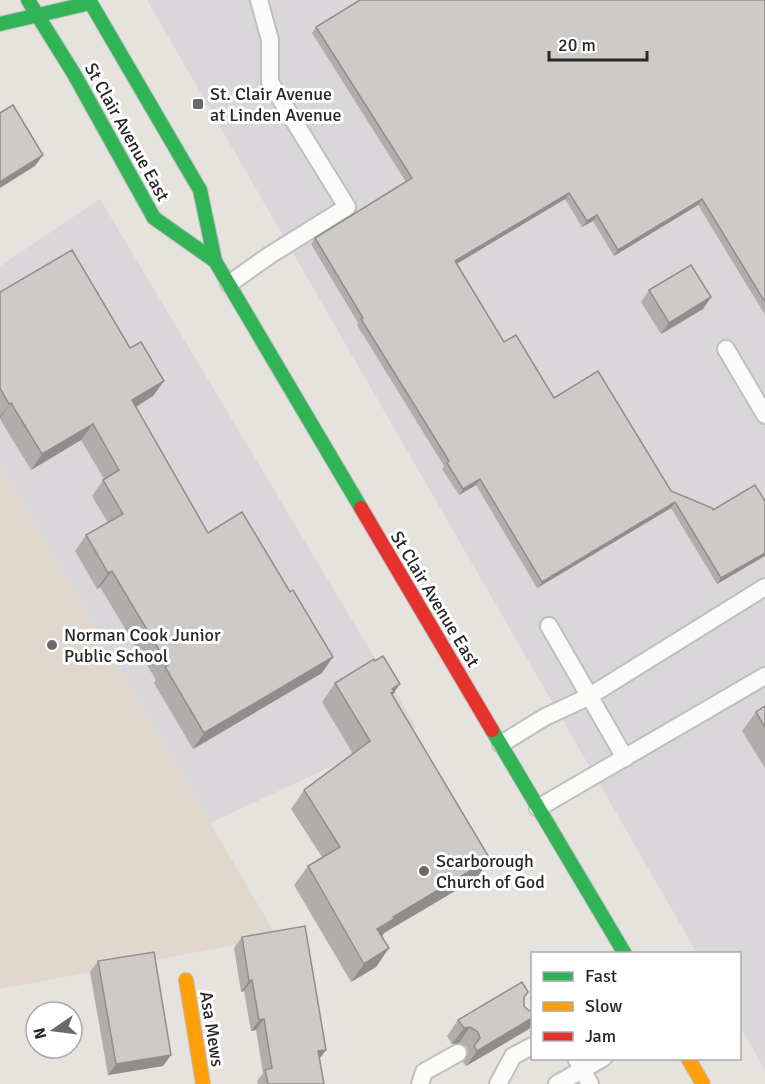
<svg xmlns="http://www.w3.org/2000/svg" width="765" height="1084" font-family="Signika,sans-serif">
<rect width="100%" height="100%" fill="#e6e2de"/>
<!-- industrial -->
<g fill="#d9d7d9">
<polygon points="147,0 765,0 765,1070 740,1026 740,954 697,953"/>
<polygon points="100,199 416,727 210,823 0,466 0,266"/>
</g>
<!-- education -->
<polygon fill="#e1d8cd" points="0,466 210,823 277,937 0,989"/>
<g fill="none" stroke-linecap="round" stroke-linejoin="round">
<!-- lane casing -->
<g stroke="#c0bfbf" stroke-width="20">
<g id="lane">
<polyline points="229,284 270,255 347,207 270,82 270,40 259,0"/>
<polyline points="726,349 765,415"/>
<polyline points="549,626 625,758"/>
<polyline points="501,744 545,717 588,697 765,587"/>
<polyline points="538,808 765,676"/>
<polyline points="576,1058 590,1084"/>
<polyline points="420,1084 424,1072 458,1053"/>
<polyline points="498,1084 513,1056 532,1046"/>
<polyline points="557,1084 603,1058"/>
</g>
</g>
<!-- fast casing -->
<g stroke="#c0bfbf" stroke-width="16">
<g id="fast">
<polyline points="28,0 74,74 154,218 215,261"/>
<polyline points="89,0 200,190 215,261 361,508"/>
<polyline points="0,24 90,3"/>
<polyline points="492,730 625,954"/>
</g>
</g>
<!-- slow casing -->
<g stroke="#c0bfbf" stroke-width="16">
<g id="slow">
<polyline points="186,980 203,1084"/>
<polyline points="688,1058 703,1084"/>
</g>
</g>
<!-- jam casing -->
<g stroke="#c0bfbf" stroke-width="16">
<polyline id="jam" points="361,508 492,730"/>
</g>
<!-- lane -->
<use href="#lane" stroke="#fbfbfa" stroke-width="16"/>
<!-- fast -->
<use href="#fast" stroke="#30b455" stroke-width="14"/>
<!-- slow -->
<use href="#slow" stroke="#ff9f0a" stroke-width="14"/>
<!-- jam -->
<use href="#jam" stroke="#e5322d" stroke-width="14"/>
</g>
<!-- wall -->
<g fill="#b0aeac">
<polygon points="765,0 765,315 698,205 614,256 593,221 582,227 565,199 457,264 504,342 554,398 671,491 713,510 765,501 765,556 717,584 671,508 537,588 476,485 459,495 442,469 444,466 357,325 358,323 311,244 315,238 406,182 312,33 316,27"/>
<polygon points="649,290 711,297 703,309 661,334 641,302"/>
<polygon points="0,292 130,348 164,381 153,396 136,407 208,533 322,673 193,749 154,683 156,680 100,587 97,589 75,551 86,535 108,523 92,496 104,479 81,440 31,470 0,419"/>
<polygon points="335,683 392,695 477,878 384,933 382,936 389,948 376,967 351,982 294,885 308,866 322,857 291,809 304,790 353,754 322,702"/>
<polygon points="765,706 765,768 742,731 756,712"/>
<polygon points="242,937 319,1059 324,1084 258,1084 257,1081 263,1073 256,1030 251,1031 244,991 241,992 234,948"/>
<polygon points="98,961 171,1055 163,1066 108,1075 90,972"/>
<polygon points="528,992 524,998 524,1006 529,1029 466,1066 463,1062 468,1054 467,1047 459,1043 452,1044 447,1036 458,1020"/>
</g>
<!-- shaded-wall -->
<g fill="#908d8c">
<polygon points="43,155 35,166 0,188 0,182"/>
<polygon points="569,193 565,199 451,267 455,261"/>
<polygon points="702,199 698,205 614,256 618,250"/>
<polygon points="597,215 593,221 582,227 587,221"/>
<polygon points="711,297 703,309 661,334 669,323"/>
<polygon points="164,381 153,396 121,416 132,400"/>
<polygon points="11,403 0,418 0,416"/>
<polygon points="93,424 81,440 31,470 42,454"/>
<polygon points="480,479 476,485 459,495 463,489"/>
<polygon points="675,502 671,508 537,588 542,582"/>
<polygon points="765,553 765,556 717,584 721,578"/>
<polygon points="112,571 100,587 97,589 108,573"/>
<polygon points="333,657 322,673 193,749 204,733"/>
<polygon points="400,684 387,703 392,689"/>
<polygon points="490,859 477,878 384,933 381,938 377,929 393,917"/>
<polygon points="389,948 376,967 351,982 364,964"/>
<polygon points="252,980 244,991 241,992 249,981"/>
<polygon points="532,1018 532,1024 529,1029 466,1066 477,1051"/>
<polygon points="264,1019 256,1030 251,1031 259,1020"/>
<polygon points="470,1027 459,1043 452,1044 464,1028"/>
<polygon points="326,1050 318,1061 318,1051"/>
<polygon points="171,1055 163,1066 108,1075 116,1064"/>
</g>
<!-- building -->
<g fill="#cdcac8" stroke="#908d8c" stroke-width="1.5">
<polygon points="360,0 765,0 765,302 702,199 618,250 597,215 587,221 569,193 455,261 504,342 516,335 554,398 598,371 671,491 712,508 713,510 755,485 765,501 765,553 721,578 675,502 542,582 480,479 463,489 447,463 449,461 361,319 363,318 315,238 412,178 316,27"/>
<polygon points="13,105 43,155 0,182 0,113"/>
<polygon points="72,250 130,348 141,342 164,381 132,400 208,533 242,512 290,592 293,590 333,657 204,733 165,667 168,665 112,571 108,573 86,535 123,514 103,480 119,470 93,424 42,454 11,403 9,404 0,388 0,292"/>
<polygon points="691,265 711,297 669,323 649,290"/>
<polygon points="383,656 400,684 392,689 394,692 391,693 490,859 393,917 394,919 377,929 389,948 364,964 308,866 340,847 304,790 370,741 335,683 374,659 375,661"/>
<polygon points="765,706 765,727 756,712"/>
<polygon points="305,926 326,1050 318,1051 324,1084 268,1084 265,1070 272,1068 264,1019 259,1020 252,980 249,981 242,937"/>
<polygon points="154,952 171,1055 116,1064 98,961"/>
<polygon points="522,982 528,992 524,997 524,1006 529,1011 532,1010 532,1018 477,1051 474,1046 480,1038 478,1032 470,1027 464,1028 458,1020"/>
</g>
<!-- markers -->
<g fill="#6a6968" stroke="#fff" stroke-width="2">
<rect x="192" y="98" width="12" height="12" rx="3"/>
<circle cx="52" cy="645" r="6"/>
<circle cx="424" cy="871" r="6"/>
</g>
<g text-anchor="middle" stroke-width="6" stroke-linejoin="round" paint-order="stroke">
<!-- poi labels -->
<g font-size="18" fill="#282828" stroke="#fff" text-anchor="start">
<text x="210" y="100">St. Clair Avenue<tspan x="210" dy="21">at Linden Avenue</tspan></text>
<text x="64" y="641">Norman Cook Junior<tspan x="64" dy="21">Public School</tspan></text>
<text x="436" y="867">Scarborough<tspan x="436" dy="21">Church of God</tspan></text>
</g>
<!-- street labels -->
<g font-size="18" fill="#282828" stroke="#fff">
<text transform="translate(127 132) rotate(61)" y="6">St Clair Avenue East</text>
<text transform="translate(435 599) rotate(59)" y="6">St Clair Avenue East</text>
<text transform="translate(212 1029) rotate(81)" y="6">Asa Mews</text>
</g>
</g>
<!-- legend -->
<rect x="531" y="952" width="210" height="108" fill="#ffffff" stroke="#a9a9a9" stroke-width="1.5"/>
<rect x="543" y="972" width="30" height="9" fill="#30b455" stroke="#a9a9a9" stroke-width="1.5"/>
<text x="585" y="982" font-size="18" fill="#282828">Fast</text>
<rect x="543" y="1002" width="30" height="9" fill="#ff9f0a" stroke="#a9a9a9" stroke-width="1.5"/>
<text x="585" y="1012" font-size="18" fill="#282828">Slow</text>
<rect x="543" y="1032" width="30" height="9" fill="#e5322d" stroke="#a9a9a9" stroke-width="1.5"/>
<text x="585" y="1042" font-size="18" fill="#282828">Jam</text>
<!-- north arrow -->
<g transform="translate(54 1030) rotate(256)"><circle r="28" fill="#ffffff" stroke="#a9a9a9" stroke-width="1.5"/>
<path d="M0-4.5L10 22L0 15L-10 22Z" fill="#6a6968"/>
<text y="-9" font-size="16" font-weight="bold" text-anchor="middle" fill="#282828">N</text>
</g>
<!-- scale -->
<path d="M549 51v9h98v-9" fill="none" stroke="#282828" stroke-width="3"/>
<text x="558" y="51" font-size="18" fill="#282828" stroke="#ffffff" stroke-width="4.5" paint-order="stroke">20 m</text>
</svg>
